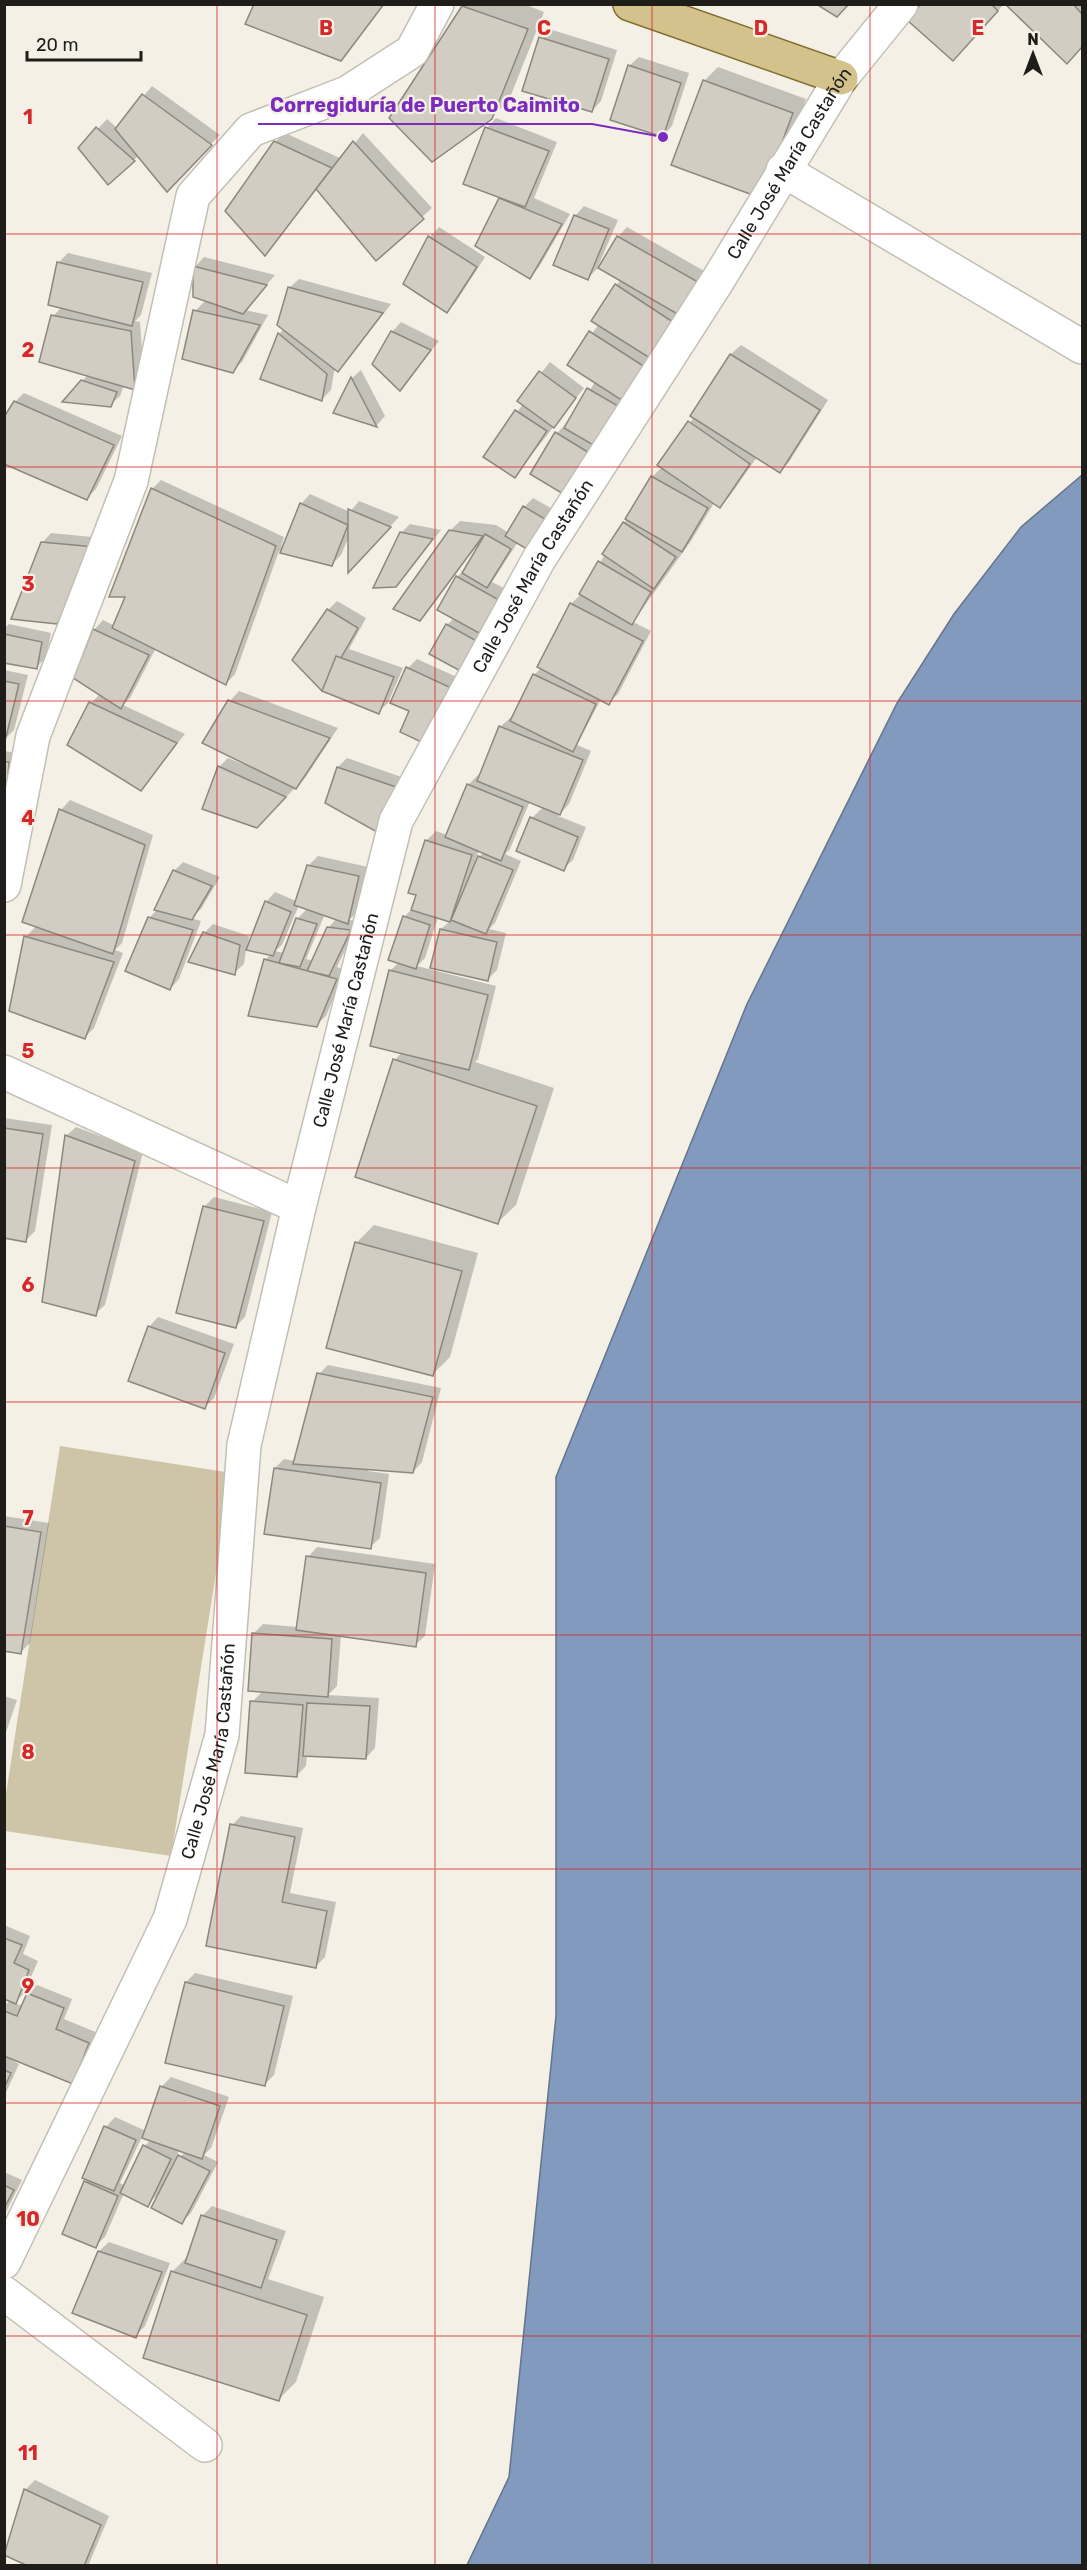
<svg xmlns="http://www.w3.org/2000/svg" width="1087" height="2570" font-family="Rubik,sans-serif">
<rect width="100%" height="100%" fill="#f4f0e5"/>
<!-- green -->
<polygon fill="#cec5a9" points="60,1446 232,1473 171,1856 5,1831 5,1800"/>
<!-- water -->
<polygon fill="#829abd" stroke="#64748c" stroke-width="1.5" points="1082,475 1082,2565 467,2565 509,2477 556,2016 556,1477 747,1004 897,703 954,614 1021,527"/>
<!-- shadow -->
<g fill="#0003" fill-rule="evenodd">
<polygon points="256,4 384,4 340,60"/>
<polygon points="466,4 524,4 544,12 509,100 491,118 463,7"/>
<polygon points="923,4 1004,4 971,41"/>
<polygon points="1007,4 1082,4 1082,46 1067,62"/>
<polygon points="549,29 617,50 601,101 592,111 540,38"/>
<polygon points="639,57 689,73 672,126 663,136 629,66"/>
<polygon points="718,67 806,99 774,182 704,81"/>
<polygon points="152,86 220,135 167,189 139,155 134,160 80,148 107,119 117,128"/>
<polygon points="496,118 557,142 534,198 570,214 539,267 530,277 477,246 501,197 487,128"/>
<polygon points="285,133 342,159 363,133 432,208 376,259 317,188 265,254 275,142"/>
<polygon points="584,206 618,220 597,269 588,278 575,216"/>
<polygon points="439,227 485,257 456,302 447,311 405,284 430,237"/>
<polygon points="627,227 713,276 579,487 557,433 566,424 568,425 595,382 569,365 599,324 616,285 621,280 618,237"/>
<polygon points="68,253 152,273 141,315 135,321 140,322 144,379 135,388 124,385 120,396 110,405 82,381 88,375 53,316 62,307 50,304 59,262"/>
<polygon points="204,257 275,275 245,310 268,315 242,362 232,371 195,311 206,300 195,267"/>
<polygon points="299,279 391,304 347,361 338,370 335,367 331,390 321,400 262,378 279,334 284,329 289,288"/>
<polygon points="401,322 439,341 400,389 392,332"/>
<path d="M741,345L828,400L789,462L780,471L757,457L729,497L719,506L714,503L691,541L633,622L651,631L618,694L608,703L601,699L577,745L591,751L569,804L558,816L586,827L573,860L563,869L532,818L543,807L530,801L510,849L505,854L521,861L495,923L489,929L506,933L497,970L487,980L441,929L450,921L438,917L425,958L417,966L496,986L478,1059L475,1062L554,1088L516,1205L498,1222L395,1060L402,1052L390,971L399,962L404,917L414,907L426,841L436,831L447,835L468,785L478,775L480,776L500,727L510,718L513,719L534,675L541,668L571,604L581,594L652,477L662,467L659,465L694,417L692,416L731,354ZM479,850L484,852L475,861Z"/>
<polygon points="550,362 584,388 515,476 486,456 523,404 519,400"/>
<polygon points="361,370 385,416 377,425 335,412 352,378"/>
<polygon points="24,393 122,436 96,489 87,498 15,402"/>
<polygon points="161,480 284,537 281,547 283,548 301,504 310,494 350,512 359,501 399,517 350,569 350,534 341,555 332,564 279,551 235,674 226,684 156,648 130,698 123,705 185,734 141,789 91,703 100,694 94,630 103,620 115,626 127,596 152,489"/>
<polygon points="533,498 563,515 518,542 492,582 517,595 475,663 447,625 454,618 457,577 467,567 478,548 476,547 420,619 450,531 460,521 496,525 509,533 524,507"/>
<polygon points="410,524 441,530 396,586 401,533"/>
<polygon points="51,533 113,539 13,618 42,543"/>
<polygon points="337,601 366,618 349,649 403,668 388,703 378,712 323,690 328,610"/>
<polygon points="9,624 51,633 46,658 36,667 4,662 4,629"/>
<polygon points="417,659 468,682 411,711 408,668"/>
<polygon points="4,670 28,675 14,730 5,739"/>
<polygon points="239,691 338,728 305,778 266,817 219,767 228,758 245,765 246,763 230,701"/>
<polygon points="4,751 18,753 4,810"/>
<polygon points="347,758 407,779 377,830 338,767"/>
<polygon points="70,800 153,835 122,943 115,950 123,953 94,1028 85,1037 26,937 37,925 61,810"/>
<path d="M318,856L368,867L356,913L349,920L359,921L337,967L345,970L326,1016L316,1025L265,960L271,954L246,949L244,964L234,973L204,933L213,924L249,936L248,949L266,902L275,892L296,901L308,866ZM299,905L308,908L297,919L284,953L275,951L282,945ZM325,914L337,918L328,928L313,961L306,959Z"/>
<polygon points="183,862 220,877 201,909 191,918 201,921 179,979 170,989 126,971 150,917 158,909 174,871"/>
<polygon points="4,1118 52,1125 35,1231 26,1240 4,1237"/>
<polygon points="76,1127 143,1152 105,1305 95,1314 66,1136"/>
<polygon points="214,1197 272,1212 245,1317 236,1326 205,1206"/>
<polygon points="374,1225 478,1253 450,1357 432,1375 356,1243"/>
<polygon points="158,1317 234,1344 214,1398 205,1407 149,1327"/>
<polygon points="328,1365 441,1388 422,1462 413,1472 368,1468 368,1471 389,1474 380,1538 370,1547 275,1468 284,1459 295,1461 319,1374"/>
<polygon points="4,1516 49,1523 30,1643 21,1652 4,1649"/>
<polygon points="317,1547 435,1564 425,1636 415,1645 341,1634 337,1686 328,1695 379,1698 375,1748 366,1758 307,1754 306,1766 297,1775 252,1702 264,1690 254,1633 263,1624 297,1627 308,1557"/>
<polygon points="4,1696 17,1700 4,1738"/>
<polygon points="241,1816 303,1828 290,1893 336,1902 325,1957 316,1966 232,1825"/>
<polygon points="4,1925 30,1936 23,1954 38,1961 24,1993 14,2003 23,2006 28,1994 37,1985 72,1999 64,2019 98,2033 81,2073 13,2058 12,2060 19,2064 4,2097 4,2006 11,2000 4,1998"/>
<polygon points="195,1973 293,1996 274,2075 264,2085 186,1982"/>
<path d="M171,2077L229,2097L211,2148L204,2155L218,2162L191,2213L182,2222L160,2192L147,2205L124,2193L105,2237L95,2246L86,2182L89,2179L84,2177L106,2127L115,2117L146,2131L162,2086ZM142,2137L150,2140L145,2146L125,2186L120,2183ZM180,2149L185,2151L172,2170L170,2169Z"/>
<polygon points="4,2172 22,2180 4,2216"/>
<polygon points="212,2206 286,2231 268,2279 324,2297 296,2382 279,2399 172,2272 190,2254 202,2216"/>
<polygon points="109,2242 170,2263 145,2326 135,2336 74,2312 99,2251"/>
<polygon points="35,2480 109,2516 88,2566 32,2566 5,2553 26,2489"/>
</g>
<!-- building -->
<g fill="#d1cdc2" stroke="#8c887e" stroke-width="1.5">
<polygon points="254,4 384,4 341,61 245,24"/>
<polygon points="816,4 849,4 837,17"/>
<polygon points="921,4 991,4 998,11 953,61 907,20"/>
<polygon points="1005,4 1073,4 1082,14 1082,47 1067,64"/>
<polygon points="462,6 528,29 492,119 432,162 389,118"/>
<polygon points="539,37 609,59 592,112 522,91"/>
<polygon points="628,65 681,83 663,137 610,120"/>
<polygon points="703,80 793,113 761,198 671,165"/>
<polygon points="142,94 212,145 167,192 115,129"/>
<polygon points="96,127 135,161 108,185 78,148"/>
<polygon points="485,127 549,151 525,207 463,184"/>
<polygon points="274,141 332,168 265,256 225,211"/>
<polygon points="353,141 424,219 376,261 316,189"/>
<polygon points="499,198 562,224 530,279 475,246"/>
<polygon points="574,215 609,229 588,280 553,265"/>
<polygon points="428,236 477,267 447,313 403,284"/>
<polygon points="617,236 705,286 686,319 598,268"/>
<polygon points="57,262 143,282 132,326 48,305"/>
<polygon points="193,266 267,285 243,314 193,297"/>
<polygon points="615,284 676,324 653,360 591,321"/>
<polygon points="288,287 383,313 338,372 277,325"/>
<polygon points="193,310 260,325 233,373 182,359"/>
<polygon points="51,315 131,331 135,390 39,362"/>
<polygon points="391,331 431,350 400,391 372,364"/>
<polygon points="589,331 645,367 623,401 567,365"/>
<polygon points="278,333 327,374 322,401 260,379"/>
<polygon points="730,354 820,410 780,473 690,416"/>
<polygon points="539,371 576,398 554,428 517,401"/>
<polygon points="351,377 377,427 333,413"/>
<polygon points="81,380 117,392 111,407 62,402"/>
<polygon points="587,388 618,406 595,446 564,428"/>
<polygon points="14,401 114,445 87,500 4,464 4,417"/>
<polygon points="515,410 547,431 515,478 483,457"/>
<polygon points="688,421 750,464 720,508 657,465"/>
<polygon points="555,432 596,457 570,498 530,474"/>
<polygon points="651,476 708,508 682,552 625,519"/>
<polygon points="151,488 276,546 226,685 112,628 125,597 109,597"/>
<polygon points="300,503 348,525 332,566 280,553"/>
<polygon points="523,506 555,525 537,555 505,536"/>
<polygon points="348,509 391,527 348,573"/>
<polygon points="623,522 676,557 654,589 602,554"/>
<polygon points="449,530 483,536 420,621 393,609"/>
<polygon points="400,532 433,539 396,587 373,588"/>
<polygon points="485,534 511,549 487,588 462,573"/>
<polygon points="41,542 106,548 57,624 11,619"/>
<polygon points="598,561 651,592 632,625 579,594"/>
<polygon points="456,576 508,605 490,639 437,610"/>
<polygon points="570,603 643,641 609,705 537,667"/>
<polygon points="327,609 358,628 322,691 292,660"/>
<polygon points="446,624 482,644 466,674 429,654"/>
<polygon points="93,629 149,655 121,709 73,678"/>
<polygon points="4,634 42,642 37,669 4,663"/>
<polygon points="336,656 394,677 379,714 322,691"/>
<polygon points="406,667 460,692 434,748 400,732 409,711 390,703"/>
<polygon points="533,674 596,704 573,752 510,721"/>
<polygon points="4,681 19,684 5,741 4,741"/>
<polygon points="228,700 330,738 296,789 202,743"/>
<polygon points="89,702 177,743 141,791 67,745"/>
<polygon points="499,726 583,760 560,815 477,781"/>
<polygon points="4,762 9,762 5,811 4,811"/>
<polygon points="218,766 286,797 257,828 202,809"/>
<polygon points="337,767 399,788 377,832 325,803"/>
<polygon points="467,784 523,807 501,861 445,837"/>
<polygon points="59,809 145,845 113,954 22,922"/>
<polygon points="530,817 578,837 564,871 516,851"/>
<polygon points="425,840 472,855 450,922 411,910 416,895 408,893"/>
<polygon points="478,856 513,870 486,934 451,920"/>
<polygon points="307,865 359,876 348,924 294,905"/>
<polygon points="173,870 212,886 192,920 154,910"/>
<polygon points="265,901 291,912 273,956 246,950"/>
<polygon points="403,916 430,925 416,969 388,960"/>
<polygon points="148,917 193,930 170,990 125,971"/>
<polygon points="296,918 317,924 300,967 279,963"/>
<polygon points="327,927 351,930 329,976 307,971"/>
<polygon points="440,929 497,942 488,981 430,968"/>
<polygon points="203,932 240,945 235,975 188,962"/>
<polygon points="24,936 114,962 85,1039 9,1011"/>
<polygon points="264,959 337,979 317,1027 248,1016"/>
<polygon points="389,970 488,995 469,1070 370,1046"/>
<polygon points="393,1059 537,1106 498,1224 355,1177"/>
<polygon points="4,1128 43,1134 26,1242 4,1238"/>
<polygon points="65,1135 135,1161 96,1316 42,1302"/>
<polygon points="203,1206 264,1221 236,1328 176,1313"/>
<polygon points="355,1242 462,1271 433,1376 326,1348"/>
<polygon points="148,1326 225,1353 205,1409 128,1381"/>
<polygon points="317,1373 433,1397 413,1473 293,1464"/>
<polygon points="274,1468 381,1483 371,1549 264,1534"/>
<polygon points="4,1526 41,1532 21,1654 4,1651"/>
<polygon points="306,1556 426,1573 416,1647 296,1630"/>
<polygon points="252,1633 332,1639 328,1697 248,1691"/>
<polygon points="250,1701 303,1705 297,1777 245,1773"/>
<polygon points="307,1703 370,1706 366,1759 303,1756"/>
<polygon points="230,1824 295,1837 282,1902 327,1911 316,1968 206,1946"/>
<polygon points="4,1938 22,1945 14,1963 29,1970 16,2004 4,1999"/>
<polygon points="185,1982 284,2006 265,2086 165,2063"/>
<polygon points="27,1993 64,2008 56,2029 89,2043 73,2084 4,2056 4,2011 17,2016"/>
<polygon points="4,2070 11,2073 4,2088"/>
<polygon points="160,2086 220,2106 202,2159 142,2138"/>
<polygon points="104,2126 136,2140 114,2191 82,2178"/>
<polygon points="143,2145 171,2159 148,2207 120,2193"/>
<polygon points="178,2155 210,2171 182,2224 151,2208"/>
<polygon points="84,2181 118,2196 96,2248 62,2234"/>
<polygon points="4,2185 14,2190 4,2208"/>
<polygon points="201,2215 277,2240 261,2288 185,2263"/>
<polygon points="98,2251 162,2272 136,2338 72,2313"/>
<polygon points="171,2271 307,2315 279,2401 143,2358"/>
<polygon points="24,2489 101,2525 84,2566 28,2566 4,2555"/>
</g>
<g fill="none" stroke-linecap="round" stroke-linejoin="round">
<!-- minor casing -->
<g stroke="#c2bfb4" stroke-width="36">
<g id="minor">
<polyline points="783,170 1082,347"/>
<polyline points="4,885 33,736 131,481 193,196 251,130 347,93 412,51 437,4"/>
<polyline points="4,1072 299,1207"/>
<path id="s1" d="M4,2262L170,1919L222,1735L244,1445L299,1207L396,821L539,559L718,280L841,78L901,4"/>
<polyline points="4,2293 205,2445"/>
</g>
</g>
<!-- major casing -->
<g stroke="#806e30" stroke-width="36">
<polyline id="major" points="630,4 841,78"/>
</g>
<!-- minor -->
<use href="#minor" stroke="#fff" stroke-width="33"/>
<!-- major -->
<use href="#major" stroke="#d3c28b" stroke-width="33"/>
</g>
<!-- grid -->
<path fill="none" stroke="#d62828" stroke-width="1.5" stroke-opacity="0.55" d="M217,4V2566M435,4V2566M652,4V2566M870,4V2566M4,234H1082M4,467H1082M4,701H1082M4,935H1082M4,1168H1082M4,1402H1082M4,1635H1082M4,1869H1082M4,2103H1082M4,2336H1082"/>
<g text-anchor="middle" stroke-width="4.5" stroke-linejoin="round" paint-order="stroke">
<!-- street labels -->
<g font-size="18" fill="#1e1d19" stroke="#f4f0e5">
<text dy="6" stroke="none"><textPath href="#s1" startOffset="2272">Calle José María Castañón</textPath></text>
<text dy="6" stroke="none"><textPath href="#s1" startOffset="1786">Calle José María Castañón</textPath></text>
<text dy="6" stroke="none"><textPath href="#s1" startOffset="1300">Calle José María Castañón</textPath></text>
<text dy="6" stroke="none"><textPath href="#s1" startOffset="554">Calle José María Castañón</textPath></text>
</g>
</g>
<g font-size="20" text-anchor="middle" font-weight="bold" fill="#d62828" stroke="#f4f0e5" stroke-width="4.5" stroke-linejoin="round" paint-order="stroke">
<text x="326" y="35">B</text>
<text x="544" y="35">C</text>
<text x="761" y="35">D</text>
<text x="978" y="35">E</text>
<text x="28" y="124">1</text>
<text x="28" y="357">2</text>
<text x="28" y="591">3</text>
<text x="28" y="825">4</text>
<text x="28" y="1058">5</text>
<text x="28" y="1292">6</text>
<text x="28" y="1525">7</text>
<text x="28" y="1759">8</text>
<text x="28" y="1993">9</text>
<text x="28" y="2226">10</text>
<text x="28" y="2460">11</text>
</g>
<!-- callouts -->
<path fill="none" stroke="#7b2cbf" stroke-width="2" d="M663 137L592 124H258"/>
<circle fill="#7b2cbf" stroke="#f4f0e5" stroke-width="2" cx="663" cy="137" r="6"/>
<g font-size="20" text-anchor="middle" font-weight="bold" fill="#7b2cbf" stroke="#f4f0e5" stroke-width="4.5" stroke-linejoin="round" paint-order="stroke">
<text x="425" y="112">Corregiduría de Puerto Caimito</text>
</g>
<!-- border -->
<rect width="1087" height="2570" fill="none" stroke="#1e1d19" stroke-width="12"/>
<!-- north arrow -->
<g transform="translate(1033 54)" stroke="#f4f0e5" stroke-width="4.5" paint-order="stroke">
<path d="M0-4.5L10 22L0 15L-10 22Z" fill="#1e1d19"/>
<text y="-9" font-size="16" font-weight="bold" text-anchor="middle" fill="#1e1d19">N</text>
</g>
<!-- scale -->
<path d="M27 51v9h114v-9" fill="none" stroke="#1e1d19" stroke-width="3"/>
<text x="36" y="51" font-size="18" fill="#1e1d19" stroke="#f4f0e5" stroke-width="4.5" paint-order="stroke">20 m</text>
</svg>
